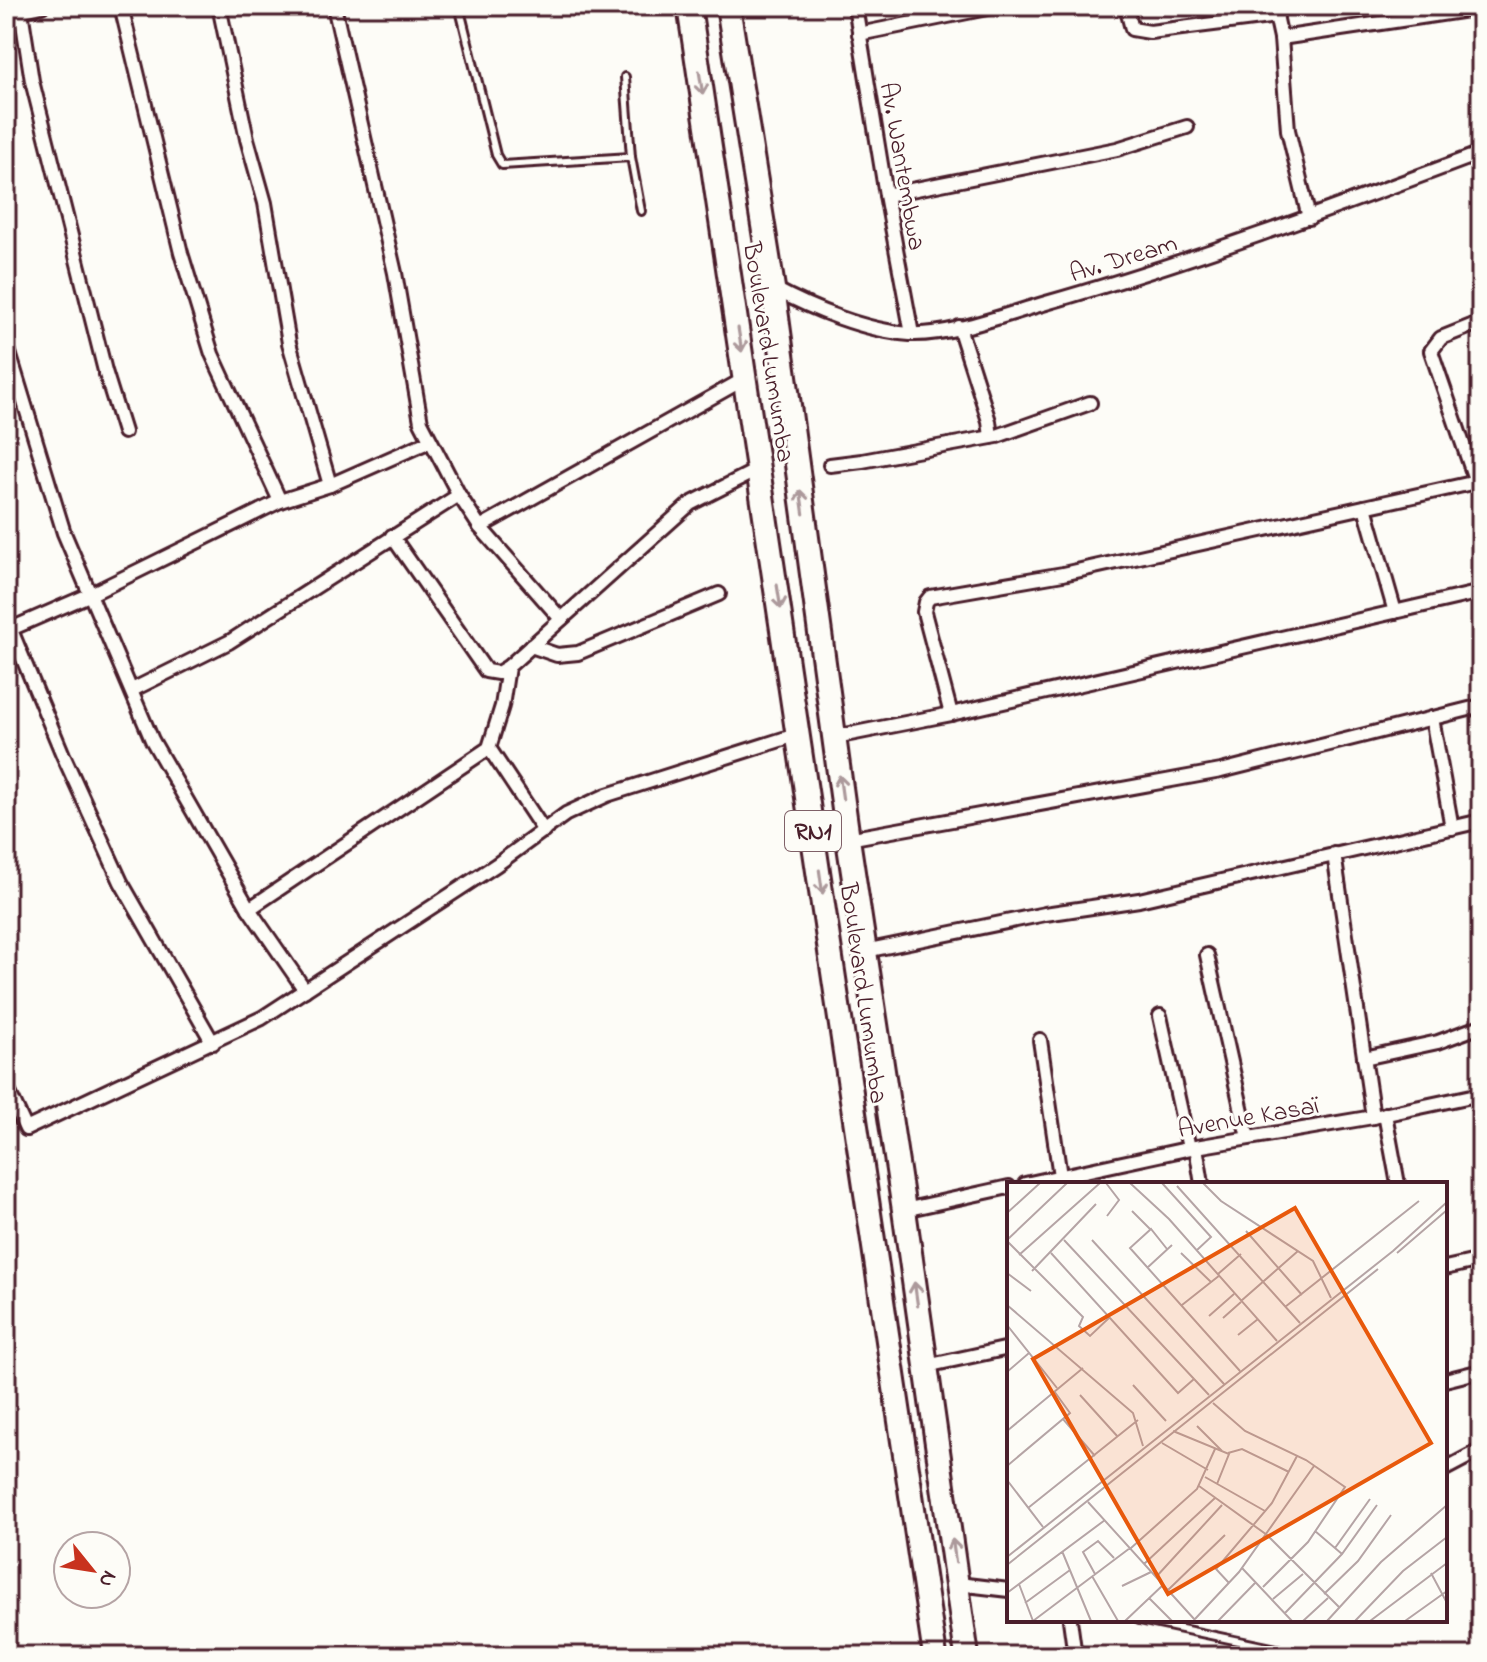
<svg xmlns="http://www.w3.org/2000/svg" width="1487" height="1662" font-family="'Indie Flower',sans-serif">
<rect width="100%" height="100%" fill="#fdfcf7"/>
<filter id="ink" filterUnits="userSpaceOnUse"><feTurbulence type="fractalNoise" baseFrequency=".0125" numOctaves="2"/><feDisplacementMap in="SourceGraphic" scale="16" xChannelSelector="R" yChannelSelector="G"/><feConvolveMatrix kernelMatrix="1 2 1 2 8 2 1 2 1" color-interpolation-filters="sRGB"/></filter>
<g filter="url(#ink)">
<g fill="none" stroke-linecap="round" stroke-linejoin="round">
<!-- service casing -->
<g stroke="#4a1f2b" stroke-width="12">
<g id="service">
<polyline points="459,6 496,155 502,165 631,157"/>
<polyline points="625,77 631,157 641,211"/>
<polyline points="1139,1620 1310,1656"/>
</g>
</g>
<!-- minor casing -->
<g stroke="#4a1f2b" stroke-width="18">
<g id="minor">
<polyline points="121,6 181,253 212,354 280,501"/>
<polyline points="219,6 247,139 265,203 289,343 330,485"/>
<polyline points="334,6 395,273 421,422 459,495 480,527 561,619"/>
<polyline points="855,6 886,195 912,334"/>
<polyline points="1126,6 1132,29 1150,32 1277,16"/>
<polyline points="1274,6 1281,38 1288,130 1309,218"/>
<polyline points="21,11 32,81 105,371 124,432"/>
<polyline points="6,14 42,6"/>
<polyline points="859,34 997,6"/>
<polyline points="1281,38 1481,8"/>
<polyline points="886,195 1117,149 1187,127"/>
<path d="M773,288C812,309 866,331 910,334C950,336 1007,314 1046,303C1194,261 1337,207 1481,153"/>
<polyline points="959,327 989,421 991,437"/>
<polyline points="6,343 64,533 152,740 249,909 305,990"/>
<polyline points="830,465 862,461 997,436 1090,403"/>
<polyline points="1476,482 1431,351 1441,338 1481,322"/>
<polyline points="1365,507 1395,612"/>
<polyline points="480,527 746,378"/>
<polyline points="392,536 486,671 498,673 508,667 690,504 759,469"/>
<polyline points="6,618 63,755 121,882 213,1043"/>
<polyline points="6,631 89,595 280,501 330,485 430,441"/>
<polyline points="531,646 557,655 578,653 719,594"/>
<polyline points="132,690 229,642 459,495"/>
<polyline points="951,714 924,612 926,602 930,597 1063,574 1481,481"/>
<polyline points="1432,718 1452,828"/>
<polyline points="835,737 951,714 1481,592"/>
<polyline points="489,748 544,831"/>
<polyline points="848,839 1221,771 1481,706"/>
<polyline points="1334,854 1373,1117"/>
<polyline points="249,909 489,748 502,706 508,667"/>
<polyline points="865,951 1045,914 1139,900 1481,821"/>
<polyline points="1207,955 1248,1138"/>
<polyline points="1160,1016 1189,1148"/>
<polyline points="1040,1040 1060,1176"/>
<polyline points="1364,1058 1438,1042 1481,1026"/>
<polyline points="6,1086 26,1129 262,1018 496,865 566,814 607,795 799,734"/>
<polyline points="1385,1114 1398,1184"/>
<polyline points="1196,1147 1202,1184"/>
<polyline points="1025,1184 1196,1147 1373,1117 1481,1094"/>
<polyline points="904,1210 1009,1187"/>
<polyline points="1445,1268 1481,1260"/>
<polyline points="926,1366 1009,1348"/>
<polyline points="1445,1380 1481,1371"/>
<polyline points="1445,1469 1481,1450"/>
<polyline points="958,1584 1009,1590"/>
<polyline points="1070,1620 1075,1656"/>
</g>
</g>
<!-- trunk casing -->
<g stroke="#4a1f2b" stroke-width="28">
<g id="trunk">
<polyline points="689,6 935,1656"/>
<polyline points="728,6 773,288 848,839 904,1210 967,1656"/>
</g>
</g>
<!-- service -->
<use href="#service" stroke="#fdfcf7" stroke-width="6"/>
<!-- minor -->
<use href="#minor" stroke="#fdfcf7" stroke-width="12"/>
<!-- trunk -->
<use href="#trunk" stroke="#fdfcf7" stroke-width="22"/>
</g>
<!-- one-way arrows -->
<defs><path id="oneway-shaft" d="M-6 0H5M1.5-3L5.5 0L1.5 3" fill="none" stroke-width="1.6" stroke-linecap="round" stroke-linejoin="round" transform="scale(2)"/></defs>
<g stroke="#ac999b">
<use href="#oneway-shaft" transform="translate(701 83) rotate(81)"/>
<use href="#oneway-shaft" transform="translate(740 340) rotate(81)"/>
<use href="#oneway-shaft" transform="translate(802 502) rotate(-98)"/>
<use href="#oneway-shaft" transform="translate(779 597) rotate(81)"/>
<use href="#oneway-shaft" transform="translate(841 787) rotate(-98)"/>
<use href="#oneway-shaft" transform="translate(821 882) rotate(82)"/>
<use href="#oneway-shaft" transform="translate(916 1294) rotate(-98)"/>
<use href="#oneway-shaft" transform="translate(954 1551) rotate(-98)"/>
</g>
</g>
<g text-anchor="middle" stroke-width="6" stroke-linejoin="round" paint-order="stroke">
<!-- shield labels -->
<rect fill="#fdfcf7" stroke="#806168" stroke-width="2" x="785" y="811" width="56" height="40" rx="6"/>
<g font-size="24" font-weight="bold" fill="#4a1f2b">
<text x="813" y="839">RN1</text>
</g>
<!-- street labels -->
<g font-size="26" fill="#4a1f2b" stroke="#fdfcf7">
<text transform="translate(904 166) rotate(80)" y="9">Av. Wantembwa</text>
<text transform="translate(1123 257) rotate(-17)" y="9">Av. Dream</text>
<text transform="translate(770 352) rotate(81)" y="9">Boulevard Lumumba</text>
<text transform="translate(865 993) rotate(82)" y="9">Boulevard Lumumba</text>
<text transform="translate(1248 1116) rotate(-10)" y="9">Avenue Kasaï</text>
</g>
</g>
<!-- overview -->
<g transform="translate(1007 1182)">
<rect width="440" height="440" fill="#fdfcf7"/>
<path fill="none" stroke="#b5a4a5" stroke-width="2" d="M99,1L112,18L100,34M123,1L162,37L270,159M155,1L204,55L190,68M196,1L214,19L306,79L324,116M170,4L293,141M125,29L143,47M0,31L33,1M239,49L295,113M0,58L60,1M57,58L202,213M85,58L217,202M0,59L76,135L72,144L83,154L103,135M160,67L144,47L123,66L233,189M44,71L171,211L187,197M174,71L204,100M390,71L440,28M12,73L93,1M140,86L165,63M25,89L89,22M0,91L24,109M211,92L234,72M234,119L291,69M0,123L126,231L136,264M175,123L213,93M278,125L412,19M202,134L227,112M216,136L234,120M0,143L50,206M231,153L251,137M0,190L22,171M126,203L159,239M73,213L111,255M206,221L238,249L299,278L338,305L301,360L256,405M56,237L88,274M190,244L215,269M0,249L76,186M166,249L222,272L210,302M155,261L201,288M221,271L235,267L282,290M0,284L63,231L47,209M198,295L258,329M0,298L36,345M192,304L260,353L333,426M81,320L188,438M21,326L131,238M308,349L335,372M124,366L190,307L208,267M328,366L363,317M55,369L84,439M0,375L386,69L440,20M137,382L208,316M0,383L371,87M235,386L285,439M424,391L440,421M88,392L76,370L91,359L107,376M85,394L111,439M149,395L215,323M222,401L209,387L265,321L290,274M12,402L26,439M115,404L144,390M161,408L218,353M0,411L98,338M317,412L351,379L384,333M142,416L165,439M266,417L296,392M18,421L63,388M278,431L335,372L370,323M188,437L232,390L307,284M26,439L123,366M118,439L156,403M211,439L249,400M296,439L321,416M320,439L374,380L440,323M348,439L396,389L440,355M363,439L440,381M398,439L440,409"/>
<path fill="#e8590c" fill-opacity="0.15" stroke="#e8590c" stroke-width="4" d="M288,26L424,261L161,412L26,177Z"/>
<rect width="440" height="440" fill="none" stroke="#4a1f2b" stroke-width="4"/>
</g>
<!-- margin -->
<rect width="1487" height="1662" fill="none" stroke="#fdfcf7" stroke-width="32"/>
<rect x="16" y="16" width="1455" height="1630" fill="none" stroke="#4a1f2b" stroke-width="3" filter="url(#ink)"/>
<!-- north arrow -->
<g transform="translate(92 1570) rotate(120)"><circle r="38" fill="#fdfcf7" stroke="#b5a4a5" stroke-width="2"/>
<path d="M0-6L14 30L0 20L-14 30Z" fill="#c8321e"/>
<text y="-12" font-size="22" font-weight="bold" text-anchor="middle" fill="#4a1f2b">N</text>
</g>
</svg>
